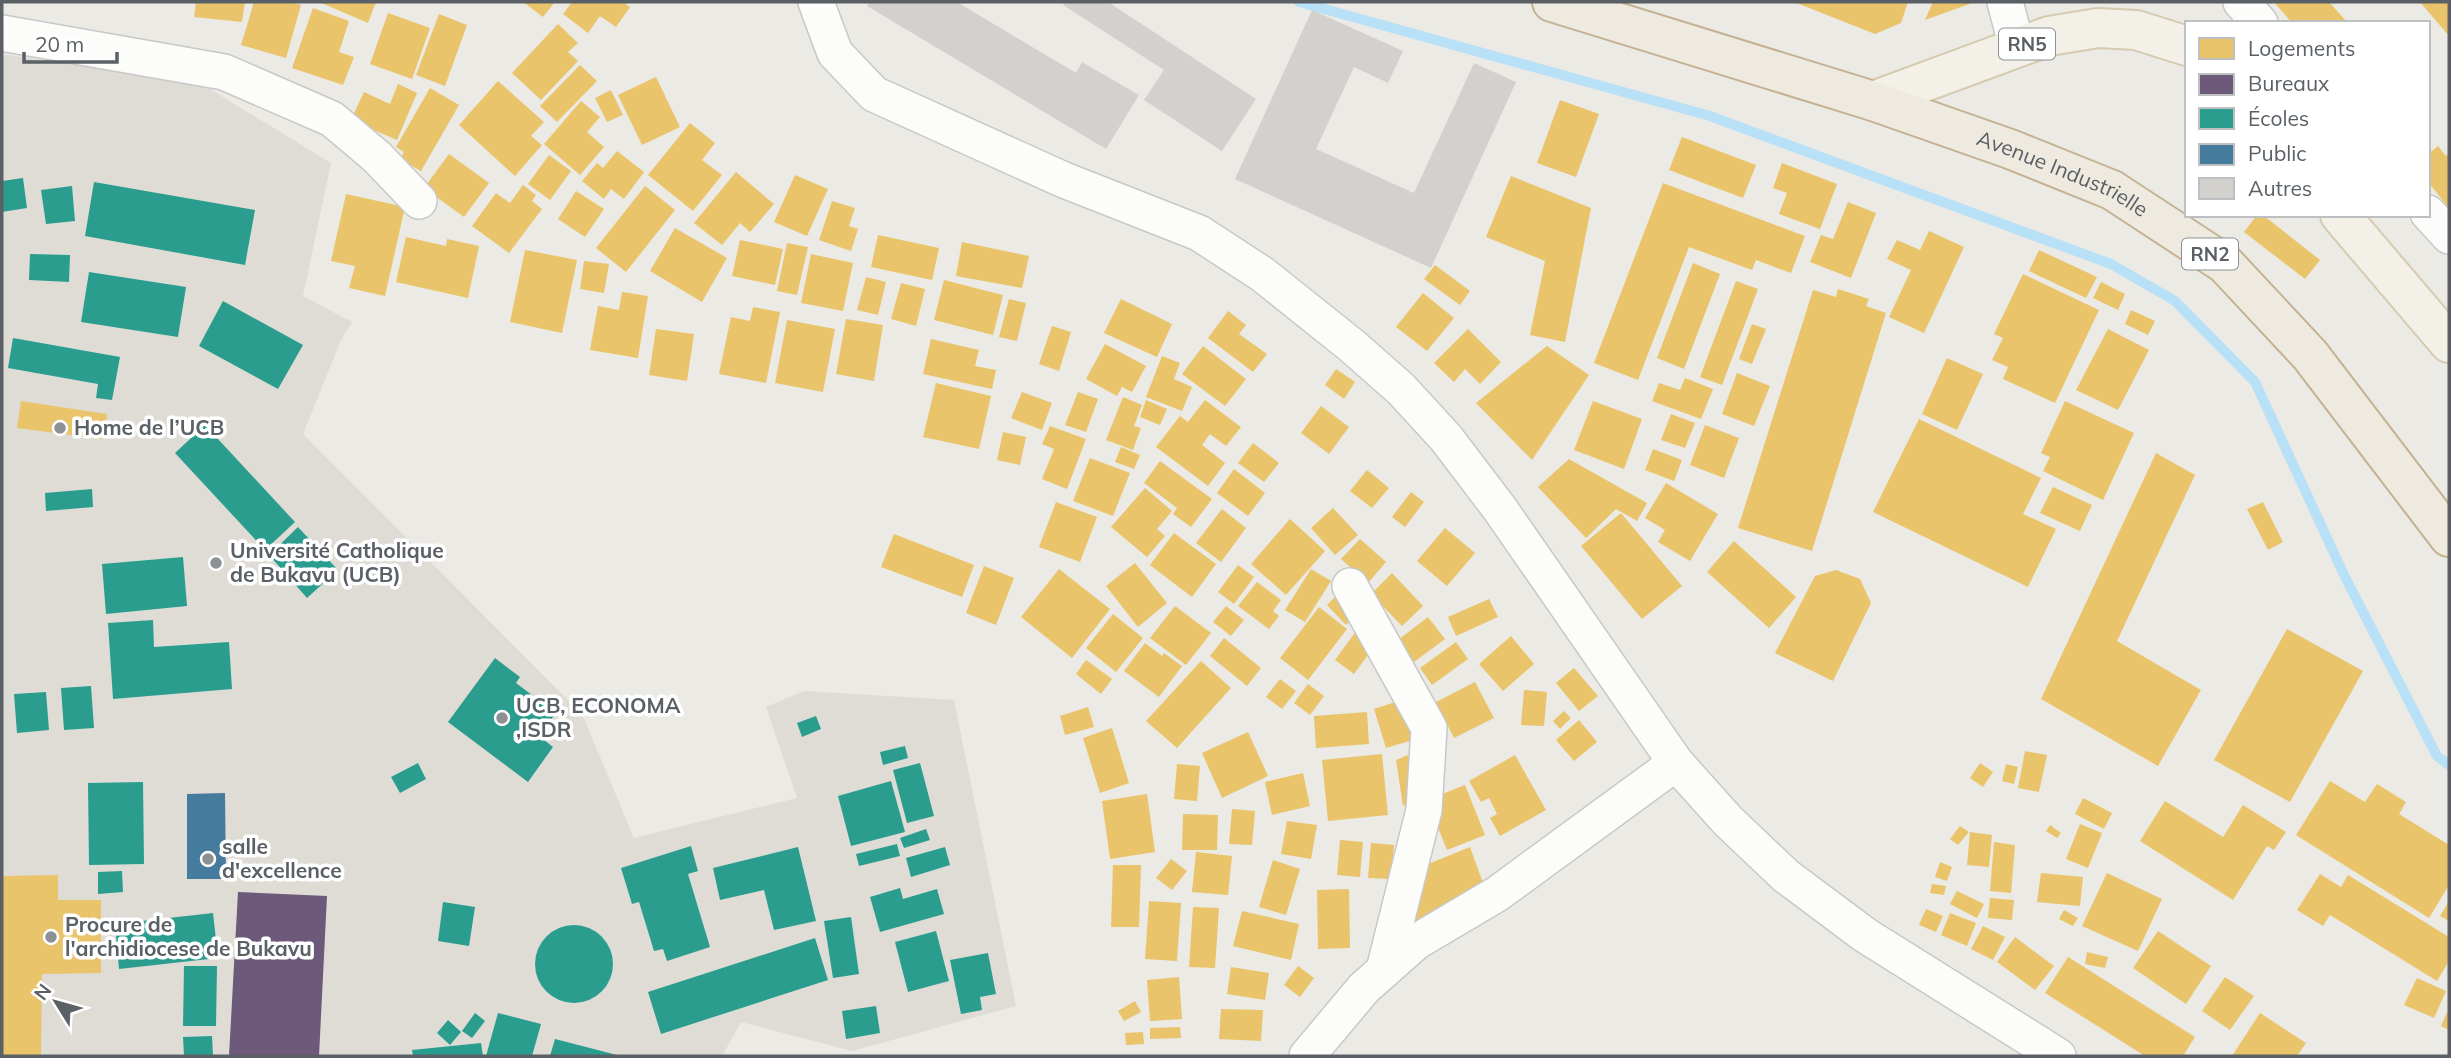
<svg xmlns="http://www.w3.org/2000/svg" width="2451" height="1058" font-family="Mulish,sans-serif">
<rect width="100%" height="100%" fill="#eceae5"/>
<!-- education -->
<polygon fill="#dedcd5" points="2,54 200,83 331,163 303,296 352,322 341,340 303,434 582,714 634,838 797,798 766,707 804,691 954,700 1016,1006 852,1051 741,1022 722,1056 2,1056"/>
<!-- homes -->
<g fill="#e9c46a">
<polygon points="196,2 245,2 242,22 194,17"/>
<polygon points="254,2 289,2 301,5 286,58 241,45"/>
<polygon points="319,2 376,2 368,23"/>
<polygon points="523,2 555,2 543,17"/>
<polygon points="572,2 623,2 630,7 616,27 600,16 588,33 563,14"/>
<polygon points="1794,2 1908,2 1901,23 1875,34"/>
<polygon points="1933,2 1975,2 1925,20"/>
<polygon points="2274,2 2329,2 2348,23 2292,23"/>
<polygon points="2420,2 2449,2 2449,36"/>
<polygon points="313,8 349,21 339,52 354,57 343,85 292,68"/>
<polygon points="388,13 430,28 412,79 370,64"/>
<polygon points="439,14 467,25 445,86 416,75"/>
<polygon points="558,24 578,43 568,52 578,61 541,100 512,73"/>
<polygon points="580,65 597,81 557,122 540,106"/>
<polygon points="656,77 680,127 642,145 618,95"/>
<polygon points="498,81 544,122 531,136 542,145 515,176 459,125"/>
<polygon points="398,84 417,93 397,140 351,120 364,92 390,104"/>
<polygon points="430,88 459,105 421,171 400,159 404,152 396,147"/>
<polygon points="611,90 623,115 607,122 595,98"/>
<polygon points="1560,100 1599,114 1576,177 1537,163"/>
<polygon points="581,101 600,117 587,132 604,147 580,175 544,144"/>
<polygon points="690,123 715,143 702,160 722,175 693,211 648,175"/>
<polygon points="1682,137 1756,165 1743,198 1669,170"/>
<polygon points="2438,146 2446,156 2449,153 2449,208 2428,182 2428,154"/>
<polygon points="617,151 644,172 624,199 611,189 604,199 582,181 597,163 603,168"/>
<polygon points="449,154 489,183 464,217 424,188"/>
<polygon points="549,155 571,171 550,200 528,184"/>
<polygon points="1782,163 1837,184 1820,229 1779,214 1787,193 1773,188"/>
<polygon points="736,172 774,204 750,232 740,223 722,245 694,223"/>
<polygon points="795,175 828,189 807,236 774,222"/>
<polygon points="1511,176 1591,208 1565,342 1530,335 1545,261 1486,237"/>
<polygon points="1663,183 1805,236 1791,273 1756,260 1752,270 1689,247 1638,380 1594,363"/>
<polygon points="523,185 536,195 532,201 542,209 509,253 472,226 496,193 510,203"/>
<polygon points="645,186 675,210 626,272 596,248"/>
<polygon points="576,191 604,209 585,237 558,219"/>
<polygon points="346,194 405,207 385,296 349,288 355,266 331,261"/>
<polygon points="832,201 855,208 849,226 858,229 851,251 819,240"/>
<polygon points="1848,202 1876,213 1851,278 1810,262 1821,235 1833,239"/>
<polygon points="2257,215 2263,215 2320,260 2305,279 2244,232"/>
<polygon points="675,228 727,258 702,302 650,271"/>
<polygon points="1929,231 1964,247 1924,333 1889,317 1911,270 1887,259 1897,240 1920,250"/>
<polygon points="878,235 939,248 932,280 871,267"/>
<polygon points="406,237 446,246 447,239 479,246 468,298 396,282"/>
<polygon points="740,240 783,249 775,285 732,276"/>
<polygon points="962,242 1029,256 1022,288 956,276"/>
<polygon points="787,243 808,247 797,295 777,291"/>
<polygon points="525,250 577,260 562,333 510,322"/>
<polygon points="2039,250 2097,277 2086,298 2029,271"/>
<polygon points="811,254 853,263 843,311 801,303"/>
<polygon points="584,261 609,264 604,293 580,289"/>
<polygon points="1693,263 1720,274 1684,369 1657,358"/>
<polygon points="1435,265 1470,291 1460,305 1424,279"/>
<polygon points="2023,274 2099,310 2055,403 2003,379 2008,367 1992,360 2003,338 1994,334"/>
<polygon points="866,277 886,282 878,315 857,310"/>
<polygon points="944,280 1003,295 993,335 934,320"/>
<polygon points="1736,281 1758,289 1722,385 1700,377"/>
<polygon points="2101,282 2125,294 2118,310 2093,298"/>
<polygon points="901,283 925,289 916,326 891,319"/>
<polygon points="1838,289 1869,299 1866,306 1886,313 1812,551 1738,528 1813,290 1836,297"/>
<polygon points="622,292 648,296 638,358 590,350 598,306 619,310"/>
<polygon points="1423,293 1454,318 1427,351 1396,327"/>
<polygon points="1009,299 1026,303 1017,341 999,337"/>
<polygon points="1121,299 1172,324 1157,357 1104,333"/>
<polygon points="753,307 780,312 766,383 719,374 731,317 750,321"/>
<polygon points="2131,310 2155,321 2148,335 2125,324"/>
<polygon points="1228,311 1246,325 1239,334 1267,354 1253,372 1208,338"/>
<polygon points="846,319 883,325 874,381 836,374"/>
<polygon points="787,320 835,329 823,392 775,383"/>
<polygon points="1752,324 1766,329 1752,364 1739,359"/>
<polygon points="1052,326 1071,332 1059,371 1039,364"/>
<polygon points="656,329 694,334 687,381 649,375"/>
<polygon points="1468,329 1501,362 1480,384 1465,369 1454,382 1434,363"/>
<polygon points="2108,329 2149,350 2118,410 2076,390"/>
<polygon points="931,339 979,350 975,366 996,370 992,389 923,374"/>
<polygon points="1105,344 1146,366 1132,392 1122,387 1117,396 1086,379"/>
<polygon points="1203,346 1246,379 1225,406 1182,374"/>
<polygon points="1547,346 1589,375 1532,460 1476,403"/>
<polygon points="1162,356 1180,363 1174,379 1192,387 1182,411 1146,397"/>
<polygon points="1947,358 1983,374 1957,430 1922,414"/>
<polygon points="1336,369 1355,382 1344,399 1325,385"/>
<polygon points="1737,373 1770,386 1754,426 1722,414"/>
<polygon points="1685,378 1713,389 1701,419 1652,401 1659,383 1680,390"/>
<polygon points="936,383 991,396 979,449 923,437"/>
<polygon points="1022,392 1052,403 1042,430 1011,418"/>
<polygon points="1078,392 1098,399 1086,432 1065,425"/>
<polygon points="1123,397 1142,405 1134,426 1141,428 1133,450 1106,440"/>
<polygon points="1146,400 1167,409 1160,425 1140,417"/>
<polygon points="1205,400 1241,427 1226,446 1210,434 1202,445 1225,463 1208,486 1156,447 1180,416 1188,422"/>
<polygon points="21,401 107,414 103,439 17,428"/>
<polygon points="1593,401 1642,419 1624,469 1574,450"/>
<polygon points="2065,401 2134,433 2103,500 2043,471 2050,457 2041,453"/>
<polygon points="1321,406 1349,427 1329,454 1301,433"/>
<polygon points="1671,414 1695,423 1685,448 1661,440"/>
<polygon points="1919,419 2041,478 2023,514 2056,529 2028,587 1873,512"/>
<polygon points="1705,425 1739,438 1724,478 1690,465"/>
<polygon points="1050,426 1086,439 1067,489 1042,479 1054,449 1042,444"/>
<polygon points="1003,432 1026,437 1020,465 997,460"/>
<polygon points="1253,443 1279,463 1264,482 1238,463"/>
<polygon points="1121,447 1140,455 1134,469 1115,462"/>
<polygon points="1653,449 1682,460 1674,481 1645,470"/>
<polygon points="2156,453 2195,475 2117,641 2201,690 2158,766 2041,699"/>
<polygon points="1090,458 1130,473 1113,516 1073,501"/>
<polygon points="1569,459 1647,503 1637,521 1616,509 1586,538 1538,487"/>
<polygon points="1160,461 1212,499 1191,527 1173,514 1177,508 1144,483"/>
<polygon points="1234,469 1265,493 1248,516 1217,493"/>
<polygon points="1367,470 1389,488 1372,508 1350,491"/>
<polygon points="1666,483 1718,514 1690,561 1658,542 1665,530 1645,518"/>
<polygon points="2053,487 2092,505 2080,531 2040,513"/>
<polygon points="1145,488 1172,511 1157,529 1165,536 1147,557 1111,527"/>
<polygon points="1411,492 1424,502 1405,527 1392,517"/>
<polygon points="1056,502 1097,517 1080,562 1039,547"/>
<polygon points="2263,502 2283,542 2268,550 2247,509"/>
<polygon points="1333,508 1358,535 1335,555 1311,528"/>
<polygon points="1222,509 1246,528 1221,562 1196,543"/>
<polygon points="1621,513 1682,586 1642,619 1581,546"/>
<polygon points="1290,519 1325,551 1286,595 1251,564"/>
<polygon points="1445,528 1475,553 1447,586 1417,561"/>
<polygon points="1174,533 1216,564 1192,597 1150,565"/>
<polygon points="894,534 974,565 962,597 881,567"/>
<polygon points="1360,539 1386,562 1368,583 1341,559"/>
<polygon points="1734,541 1796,597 1769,628 1707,572"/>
<polygon points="1135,563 1167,603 1138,627 1106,586"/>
<polygon points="1238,565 1254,577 1234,604 1218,592"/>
<polygon points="984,566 1014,578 996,625 966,613"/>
<polygon points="1059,569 1110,609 1072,658 1021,617"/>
<polygon points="1311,569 1331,581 1305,622 1285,610"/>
<polygon points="1836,570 1860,579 1871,603 1833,681 1775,653 1815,576"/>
<polygon points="1392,573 1423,606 1402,626 1371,594"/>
<polygon points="1257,582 1281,600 1273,611 1279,616 1269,629 1238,606"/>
<polygon points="1340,592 1359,612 1346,625 1327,605"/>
<polygon points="1489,599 1498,617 1456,636 1448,617"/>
<polygon points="1175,606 1211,633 1186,665 1150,638"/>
<polygon points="1226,606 1244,620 1231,636 1213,622"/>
<polygon points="1319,607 1347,629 1308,680 1280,658"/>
<polygon points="1113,614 1143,638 1116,672 1086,648"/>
<polygon points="1428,617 1445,639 1414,662 1398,640"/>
<polygon points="1359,627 1378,641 1354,674 1335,660"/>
<polygon points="2287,629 2363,671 2290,802 2214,760"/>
<polygon points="1511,636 1534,664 1503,691 1479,664"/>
<polygon points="1224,638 1261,668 1247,686 1210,656"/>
<polygon points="1456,642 1468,659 1432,685 1420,668"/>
<polygon points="1145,643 1162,656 1164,653 1182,666 1159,697 1124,671"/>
<polygon points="1086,660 1112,679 1101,694 1076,674"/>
<polygon points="1201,661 1231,688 1177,748 1146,721"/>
<polygon points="1574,668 1598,696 1579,711 1556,683"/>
<polygon points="1280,679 1296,691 1282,709 1266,697"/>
<polygon points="1475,682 1494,718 1454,738 1436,702"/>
<polygon points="1308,684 1324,696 1310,715 1294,703"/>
<polygon points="1524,690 1547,692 1544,726 1521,725"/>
<polygon points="1410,697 1423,737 1386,748 1374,709"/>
<polygon points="1088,707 1094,727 1065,735 1060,716"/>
<polygon points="1564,711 1571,718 1560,729 1553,721"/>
<polygon points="1367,712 1369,744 1316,748 1314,716"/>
<polygon points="1579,720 1597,742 1574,761 1556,740"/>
<polygon points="1112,728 1129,783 1100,793 1083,738"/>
<polygon points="1248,732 1268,776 1222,798 1202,753"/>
<polygon points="1418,751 1417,801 1403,806 1396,760"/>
<polygon points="2025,751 2047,755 2039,792 2018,788"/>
<polygon points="1382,754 1388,815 1328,821 1322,760"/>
<polygon points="1515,755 1546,810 1500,836 1490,818 1497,814 1489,798 1481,802 1469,781"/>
<polygon points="1980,763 1993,772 1983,787 1970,778"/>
<polygon points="1177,764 1200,766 1197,801 1174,799"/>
<polygon points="2006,764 2018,767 2014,784 2002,781"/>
<polygon points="1303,773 1310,806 1272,815 1265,782"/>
<polygon points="2330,781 2365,802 2377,784 2406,802 2399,814 2449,845 2449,885 2429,918 2296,835"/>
<polygon points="1465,785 1485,835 1447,850 1427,800"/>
<polygon points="1147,794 1155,852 1110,859 1102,801"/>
<polygon points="2083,798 2112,813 2104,829 2075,814"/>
<polygon points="2165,801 2223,837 2243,805 2286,832 2274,850 2267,846 2233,900 2140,841"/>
<polygon points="1232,809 1255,811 1252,845 1229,844"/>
<polygon points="1183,814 1218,815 1217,850 1182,850"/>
<polygon points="1287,821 1317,825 1311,859 1281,854"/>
<polygon points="2080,824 2102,833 2088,868 2066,859"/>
<polygon points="2050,825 2061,833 2057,838 2046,831"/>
<polygon points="1960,826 1969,832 1958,845 1950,839"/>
<polygon points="1970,832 1992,835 1989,867 1967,865"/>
<polygon points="1340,840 1363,842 1360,877 1337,875"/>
<polygon points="1994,842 2015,845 2011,893 1990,891"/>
<polygon points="1371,843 1394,845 1391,879 1368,878"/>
<polygon points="1470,847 1483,883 1407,931 1416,869"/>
<polygon points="1196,852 1232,856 1228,895 1192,892"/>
<polygon points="1171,859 1187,871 1172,890 1156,878"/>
<polygon points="1273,860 1300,869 1286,915 1259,907"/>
<polygon points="1940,862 1952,867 1947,881 1935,877"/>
<polygon points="1113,865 1141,865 1139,927 1111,927"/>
<polygon points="2041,873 2083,877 2080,906 2037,902"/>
<polygon points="2107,873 2162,899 2138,951 2082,926"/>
<polygon points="2320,874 2341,887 2348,875 2449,937 2449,961 2437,981 2330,915 2323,926 2297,910"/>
<polygon points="58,875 58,900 101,900 101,973 42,974 41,1056 2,1056 2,876"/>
<polygon points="1932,884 1946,886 1944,895 1930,893"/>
<polygon points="1349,889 1350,948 1318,949 1317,890"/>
<polygon points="1957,891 1984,904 1977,918 1950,904"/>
<polygon points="1990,898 2014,900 2012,920 1988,918"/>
<polygon points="1149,901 1181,903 1177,961 1145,959"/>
<polygon points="2449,901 2449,921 2440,916"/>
<polygon points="1193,907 1219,908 1215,968 1189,967"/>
<polygon points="1926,909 1943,916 1936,932 1919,925"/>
<polygon points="2064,910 2078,918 2073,926 2059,919"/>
<polygon points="1242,911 1299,924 1291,960 1233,946"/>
<polygon points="1950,913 1976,923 1967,946 1941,935"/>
<polygon points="1983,926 2005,937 1993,960 1971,949"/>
<polygon points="2158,931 2211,966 2186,1004 2133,968"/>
<polygon points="2015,937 2054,966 2035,990 1997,962"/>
<polygon points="2087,952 2108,957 2105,968 2085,964"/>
<polygon points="2068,957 2195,1037 2183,1056 2145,1056 2045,993"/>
<polygon points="1298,966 1314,978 1300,997 1284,985"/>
<polygon points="1231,967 1269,973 1265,1000 1227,994"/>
<polygon points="1179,977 1182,1019 1150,1021 1147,980"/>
<polygon points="2225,977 2254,996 2230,1030 2202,1011"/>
<polygon points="2417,978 2446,991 2434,1018 2404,1005"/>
<polygon points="1135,1001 1141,1012 1124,1021 1118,1011"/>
<polygon points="2449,1008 2449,1030 2441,1026"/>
<polygon points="1221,1009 1263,1010 1261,1041 1219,1039"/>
<polygon points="2260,1013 2306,1043 2297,1056 2232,1056"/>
<polygon points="1180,1027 1181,1038 1150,1039 1150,1028"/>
<polygon points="1143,1032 1144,1044 1126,1045 1125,1033"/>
</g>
<!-- offices -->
<polygon fill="#6d597a" points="238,892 327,896 319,1056 229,1056"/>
<!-- schools -->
<g fill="#2a9d8f">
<polygon points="23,178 27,208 2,212 2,181"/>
<polygon points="94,182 255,210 245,265 85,236"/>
<polygon points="72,186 75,221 46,224 41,190"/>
<polygon points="30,254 70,255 69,282 29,280"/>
<polygon points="89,272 186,287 178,337 81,322"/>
<polygon points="223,301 303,345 278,389 199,346"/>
<polygon points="13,338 120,357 112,400 96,398 98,384 8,368"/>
<polygon points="205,425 295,522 265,550 175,453"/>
<polygon points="92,489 93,507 46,511 45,493"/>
<polygon points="298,527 338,570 307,598 269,555"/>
<polygon points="183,557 187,606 106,614 102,564"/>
<polygon points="153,620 154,647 229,642 232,689 113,699 108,623"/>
<polygon points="495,658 520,677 516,683 556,713 539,736 553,747 528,782 448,722"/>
<polygon points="91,686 94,728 64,730 61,688"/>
<polygon points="46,692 49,730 17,733 14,694"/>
<polygon points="816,716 821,729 802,737 797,723"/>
<polygon points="905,746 908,758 883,765 880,752"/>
<polygon points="418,763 426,779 400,793 391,777"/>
<polygon points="920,763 934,816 907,823 893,770"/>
<polygon points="891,781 905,832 851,846 838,796"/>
<polygon points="143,782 144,864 89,865 88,783"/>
<polygon points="926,829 930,840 904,848 900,838"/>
<polygon points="897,844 900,856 859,866 856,854"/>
<polygon points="691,846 698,871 688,874 710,947 667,961 663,949 654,951 639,902 632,904 621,868"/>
<polygon points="798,847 816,921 774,930 764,890 720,900 713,868"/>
<polygon points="945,847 950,865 911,877 906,858"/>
<polygon points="122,871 123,892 98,894 98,872"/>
<polygon points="900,888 903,899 937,889 944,914 880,932 870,897"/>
<polygon points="443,902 475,907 469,946 438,941"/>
<polygon points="213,913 218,958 119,969 115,924"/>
<polygon points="851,917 859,974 833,978 824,921"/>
<circle cx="574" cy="964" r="39"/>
<polygon points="936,931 949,981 908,992 895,942"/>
<polygon points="815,938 828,980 661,1034 648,992"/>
<polygon points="988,953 996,994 980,997 982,1010 961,1014 950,960"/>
<polygon points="184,966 217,966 216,1026 183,1026"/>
<polygon points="876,1006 880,1033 846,1039 842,1011"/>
<polygon points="475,1013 485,1021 472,1038 462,1031"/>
<polygon points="498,1013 541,1024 532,1056 486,1056"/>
<polygon points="448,1020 461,1032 450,1045 437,1033"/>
<polygon points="212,1036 213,1056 184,1056 183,1037"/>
<polygon points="555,1039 617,1055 617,1056 550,1056"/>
<polygon points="481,1043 483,1056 413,1056 412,1050"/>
</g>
<!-- public -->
<polygon fill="#457b9d" points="225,793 226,879 187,879 187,794"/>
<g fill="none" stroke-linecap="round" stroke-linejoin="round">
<!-- stream -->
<polyline stroke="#b8e0f7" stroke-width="10" points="1299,2 1710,116 2111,264 2175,301 2255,382 2345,577 2437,756 2449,765"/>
</g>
<!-- building -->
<g fill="#d2d1ce">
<polygon points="870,2 957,2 1076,73 1082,62 1139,95 1106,149 867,6"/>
<polygon points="1065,2 1108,2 1256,99 1222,151 1144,100 1164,70 1063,5"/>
<polygon points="1312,10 1403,51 1388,83 1354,67 1316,149 1414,193 1474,63 1516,82 1431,268 1235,179"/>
</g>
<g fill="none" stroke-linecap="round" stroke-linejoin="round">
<!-- minor casing -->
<g stroke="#c8c8c8" stroke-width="38">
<g id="minor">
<polyline points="816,2 835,53 874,94 1064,180 1199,233 1262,274 1351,345 1401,389 1446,438 1500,509 1676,763 1728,821 1786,876 1865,935 2058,1056"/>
<polyline points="2005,2 2017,47"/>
<polyline points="2241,2 2260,23"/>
<polyline points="2,33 224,72 332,119 377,157 419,201"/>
<polyline points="2428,213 2449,236"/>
<polyline points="1350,586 1429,728 1424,810 1384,970"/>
<polyline points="1307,1056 1364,988 1416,942 1497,894 1676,763"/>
</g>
</g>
<!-- major casing -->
<g stroke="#d6cab1" stroke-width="42">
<g id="major">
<polyline points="1873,101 2049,36 2098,28 2136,30 2187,46"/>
<polyline points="2340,215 2449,343"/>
</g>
</g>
<!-- highway casing -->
<g stroke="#c4b192" stroke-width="42">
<g id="highway">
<path id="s1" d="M1552,2L1873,101L2010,149L2112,190L2225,264L2310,355L2449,537"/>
</g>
</g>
<!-- minor -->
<use href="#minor" stroke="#fcfcfb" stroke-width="35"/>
<!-- major -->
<use href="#major" stroke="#f3f0e7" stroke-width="38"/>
<!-- highway -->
<use href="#highway" stroke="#efeae0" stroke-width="38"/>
</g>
<!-- markers -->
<g fill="#8d9092" stroke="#fff" stroke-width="2.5">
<circle cx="60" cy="428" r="7"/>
<circle cx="216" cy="563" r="7"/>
<circle cx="502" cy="718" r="7"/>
<circle cx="208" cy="859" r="7"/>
<circle cx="51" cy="937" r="7"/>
</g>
<g text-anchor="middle" stroke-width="7" stroke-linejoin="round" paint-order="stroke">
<!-- shield labels -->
<g fill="#fff" stroke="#8c9093" stroke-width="2">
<rect x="1999" y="28.5" width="56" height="31" rx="5"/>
<rect x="2182" y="238.5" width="56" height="31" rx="5"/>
</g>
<g font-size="19" font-weight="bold" fill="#5a6065">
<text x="2027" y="51">RN5</text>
<text x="2210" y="261">RN2</text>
</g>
<!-- street labels -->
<g font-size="21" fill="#5a6065" stroke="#fff">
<text dy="7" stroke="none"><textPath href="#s1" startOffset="539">Avenue Industrielle</textPath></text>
</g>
<!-- poi labels -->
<g font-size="21" font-weight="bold" fill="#5a6065" stroke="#fff" text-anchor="start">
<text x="74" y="435">Home de l’UCB</text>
<text x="230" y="558">Université Catholique<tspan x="230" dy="24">de Bukavu (UCB)</tspan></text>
<text x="516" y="713">UCB, ECONOMA<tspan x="516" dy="24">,ISDR</tspan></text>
<text x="222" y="854">salle<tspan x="222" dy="24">d'excellence</tspan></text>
<text x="65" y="932">Procure de<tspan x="65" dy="24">l'archidiocese de Bukavu</tspan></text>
</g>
</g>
<!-- border -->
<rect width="2451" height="1058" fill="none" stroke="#5a6065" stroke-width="7"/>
<!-- legend -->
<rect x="2185" y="21" width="245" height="196" fill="#ffffff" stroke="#bdbfc1" stroke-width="2"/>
<rect x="2199" y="38" width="35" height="21" fill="#e9c46a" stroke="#bdbfc1" stroke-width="2"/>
<text x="2248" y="56" font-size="21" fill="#5a6065">Logements</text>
<rect x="2199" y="74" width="35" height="21" fill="#6d597a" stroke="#bdbfc1" stroke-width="2"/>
<text x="2248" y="91" font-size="21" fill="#5a6065">Bureaux</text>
<rect x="2199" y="108" width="35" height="21" fill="#2a9d8f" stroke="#bdbfc1" stroke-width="2"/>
<text x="2248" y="126" font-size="21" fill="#5a6065">Écoles</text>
<rect x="2199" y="144" width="35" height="21" fill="#457b9d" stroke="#bdbfc1" stroke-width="2"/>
<text x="2248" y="161" font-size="21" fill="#5a6065">Public</text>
<rect x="2199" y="178" width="35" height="21" fill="#d2d1ce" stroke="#bdbfc1" stroke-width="2"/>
<text x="2248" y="196" font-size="21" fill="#5a6065">Autres</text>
<!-- north arrow -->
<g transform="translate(56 1002) rotate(307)" stroke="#ffffff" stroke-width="5" paint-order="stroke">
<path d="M0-5L12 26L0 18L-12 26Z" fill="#5a6065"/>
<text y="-10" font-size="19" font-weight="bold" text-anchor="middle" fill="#5a6065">N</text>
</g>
<!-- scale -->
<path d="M24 52v10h93v-10" fill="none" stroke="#5a6065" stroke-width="3.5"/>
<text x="35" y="52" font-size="21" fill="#5a6065" stroke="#ffffff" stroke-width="5" paint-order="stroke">20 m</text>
</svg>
